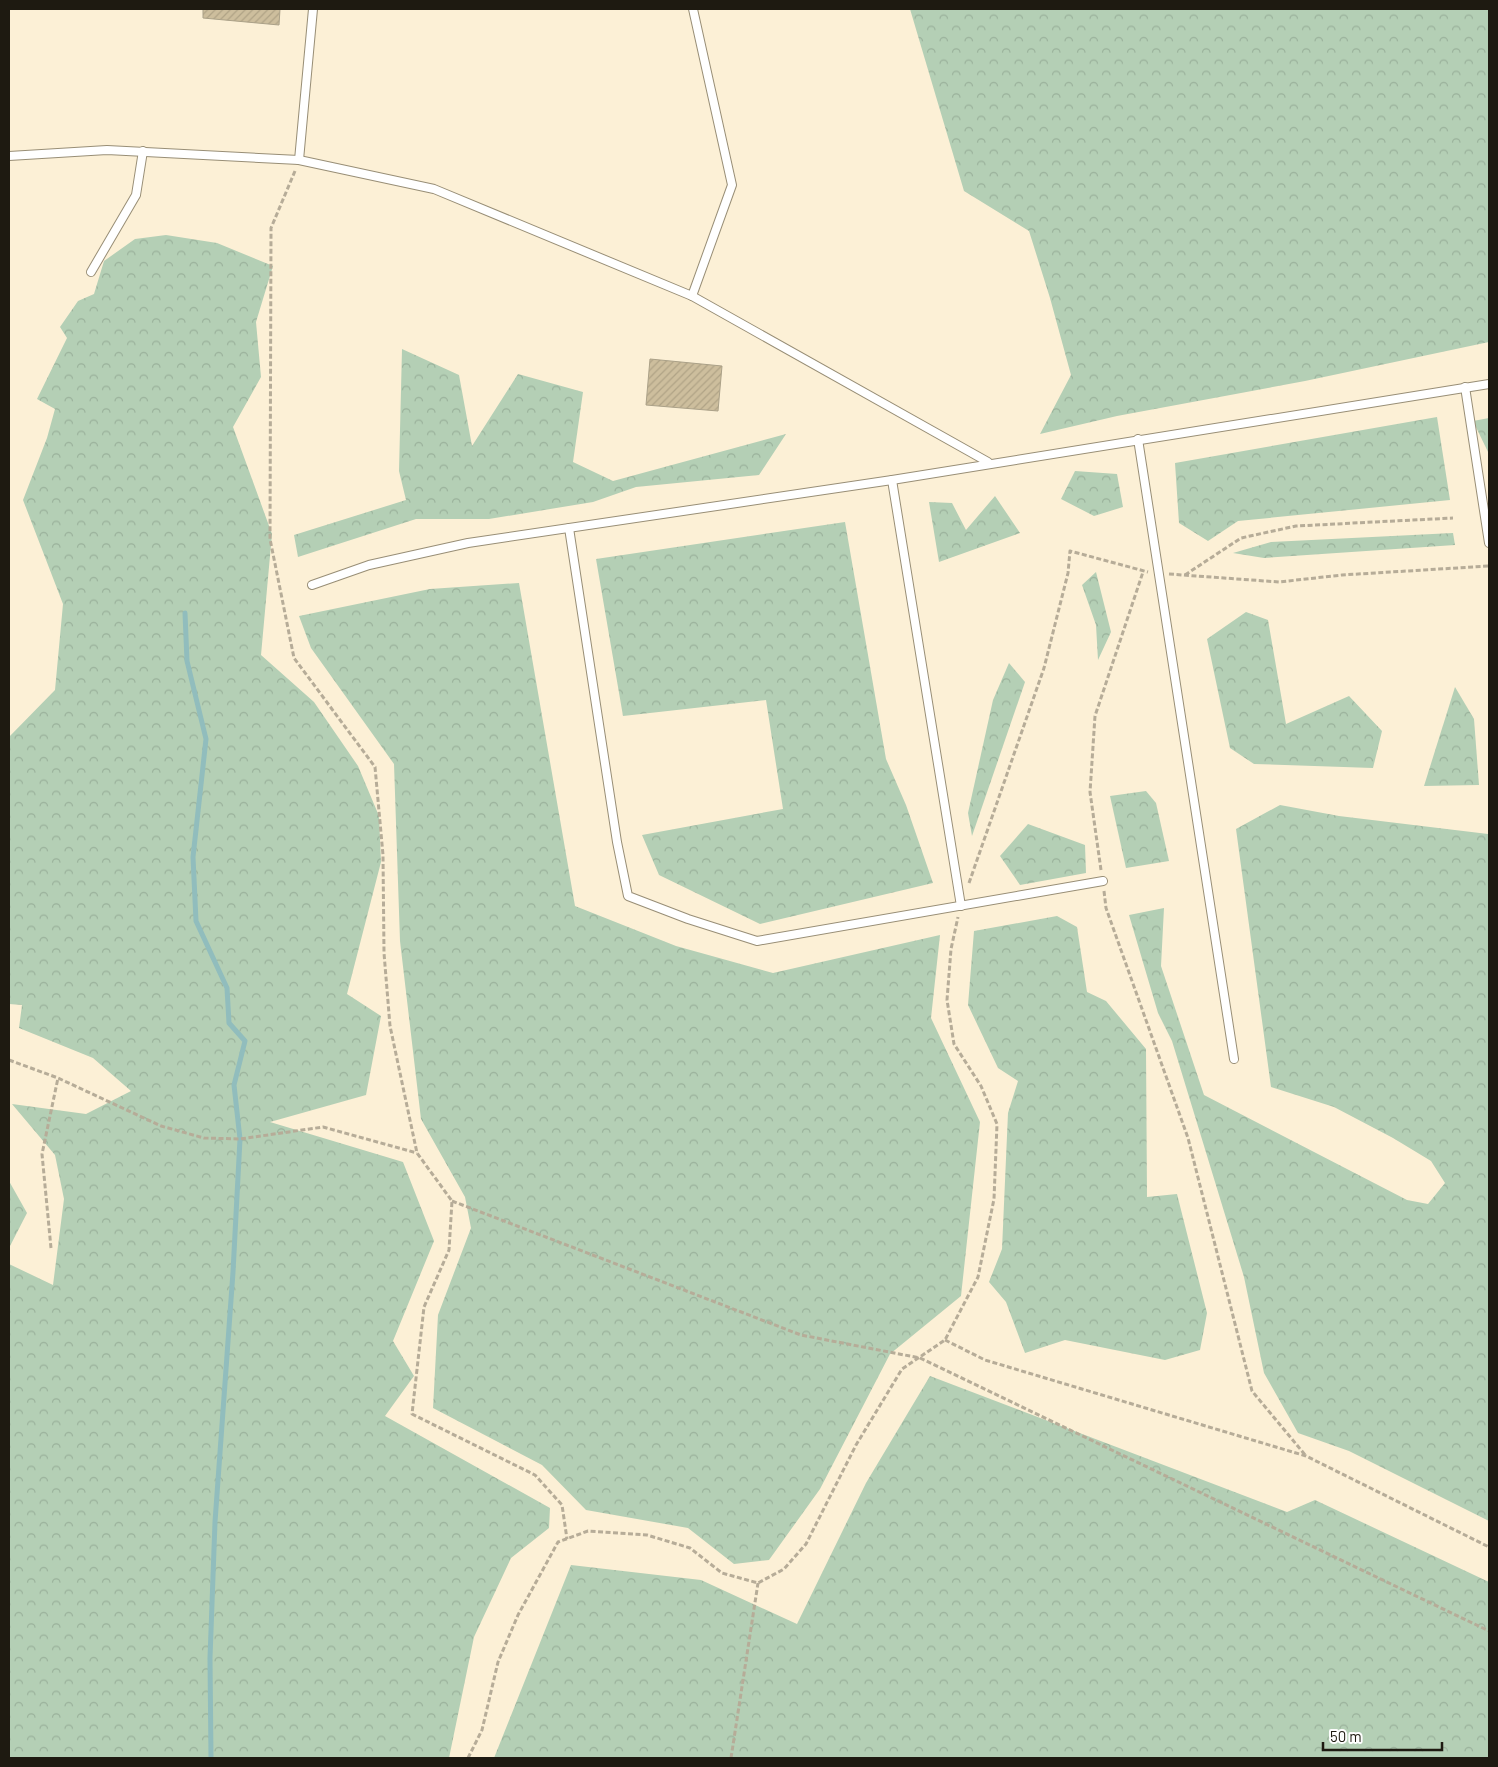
<svg xmlns="http://www.w3.org/2000/svg" width="1498" height="1767" font-family="Barlow,sans-serif">
<defs>
<pattern id="forest-crowns" width="20" height="18" patternUnits="userSpaceOnUse" patternTransform="scale(1.25)"><rect width="20" height="18" fill="#b4cfb5"/><path d="M2 6a3 3 0 1 1 6 0M12 15a3 3 0 1 1 6 0" fill="none" stroke="#9ab19b"/></pattern>
<pattern id="building-hatch" width="6" height="6" patternUnits="userSpaceOnUse" patternTransform="scale(1.25)"><rect width="6" height="6" fill="#cdbe9d"/><path d="M-1 1l2-2M0 6l6-6M5 7l2-2" fill="none" stroke="#b0a386"/></pattern>
</defs>
<rect width="100%" height="100%" fill="#fcf0d6"/>
<!-- forest -->
<g fill="url(#forest-crowns)">
<polygon points="910,9 1489,9 1489,342 1305,381 1117,416 1040,434 1071,375 1050,298 1029,231 964,191"/>
<polygon points="166,235 217,243 273,266 256,322 261,377 233,427 272,534 261,655 314,702 358,766 379,816 381,862 347,994 381,1016 366,1095 270,1122 403,1162 434,1241 393,1341 414,1376 385,1416 550,1508 549,1528 511,1558 474,1637 449,1758 9,1758 9,1264 53,1285 64,1199 55,1155 12,1104 86,1114 131,1091 93,1058 19,1028 22,1005 9,1004 9,737 55,690 63,604 23,500 47,438 55,409 37,399 67,338 60,327 78,301 94,294 104,261 135,239"/>
<polygon points="402,349 459,375 472,446 518,374 583,392 573,462 613,481 786,434 759,475 636,487 593,502 489,519 416,519 298,557 294,535 406,500 399,471"/>
<polygon points="1437,417 1450,500 1238,521 1208,541 1179,523 1175,463"/>
<polygon points="1489,418 1489,454 1473,421"/>
<polygon points="1075,471 1117,474 1123,507 1094,516 1061,499"/>
<polygon points="995,496 1020,533 939,562 929,502 952,503 966,530"/>
<polygon points="845,522 886,759 906,805 933,883 760,924 659,875 642,835 783,809 766,700 623,716 596,559"/>
<polygon points="1453,533 1455,545 1264,558 1233,553 1271,542"/>
<polygon points="1096,572 1111,632 1098,660 1096,625 1082,585"/>
<polygon points="519,583 575,906 676,946 773,973 940,935 931,1018 980,1122 961,1296 890,1354 820,1489 769,1560 734,1564 688,1528 586,1510 542,1465 433,1408 438,1315 471,1228 465,1197 421,1119 400,941 394,764 311,648 299,616 430,589"/>
<polygon points="1246,612 1268,620 1286,724 1349,696 1382,731 1373,768 1254,764 1230,748 1207,639"/>
<polygon points="1009,663 1025,682 972,836 968,813 993,700"/>
<polygon points="1455,687 1474,719 1479,785 1424,786"/>
<polygon points="1146,791 1156,803 1169,861 1126,868 1110,796"/>
<polygon points="1280,805 1339,816 1488,834 1489,1521 1349,1451 1298,1433 1264,1373 1244,1277 1172,1041 1158,1013 1129,915 1164,908 1161,966 1204,1095 1407,1200 1428,1204 1445,1183 1431,1161 1393,1138 1334,1107 1271,1087 1236,829"/>
<polygon points="1028,824 1085,845 1086,873 1020,885 1000,856"/>
<polygon points="1057,916 1077,927 1087,992 1106,1001 1146,1049 1147,1197 1177,1194 1207,1313 1200,1350 1165,1360 1065,1340 1025,1353 1006,1302 989,1282 1002,1249 1008,1113 1018,1081 998,1068 968,1005 974,931"/>
<polygon points="9,1181 27,1213 9,1248"/>
<polygon points="930,1376 1287,1512 1315,1500 1489,1582 1489,1758 494,1758 571,1565 701,1580 797,1624 866,1483"/>
</g>
<g fill="none" stroke-linecap="round" stroke-linejoin="round">
<!-- stream -->
<polyline stroke="#91bdbd" stroke-width="5" points="185,613 187,661 206,739 193,857 196,921 227,988 229,1023 245,1041 234,1085 240,1139 233,1272 215,1522 210,1658 211,1758"/>
</g>
<!-- building -->
<g fill="url(#building-hatch)" stroke="#aba188">
<polygon points="203,9 280,9 279,25 203,18"/>
<polygon points="650,359 722,366 718,411 646,405"/>
</g>
<g fill="none" stroke-linecap="round" stroke-linejoin="round">
<!-- service casing -->
<g stroke="#988e76" stroke-width="10">
<g id="service">
<polyline points="9,156 107,150 299,160 434,189 692,296 988,462"/>
<polyline points="299,160 313,9"/>
<polyline points="91,272 136,195 143,151"/>
<polyline points="692,296 732,185 693,9"/>
<polyline points="1465,387 1489,543"/>
<polyline points="1138,439 1234,1059"/>
<polyline points="892,480 961,906"/>
<polyline points="569,528 617,842 628,896 688,919 757,941 1103,881"/>
<polyline points="312,585 369,565 468,543 892,480 1489,384"/>
</g>
</g>
<!-- path -->
<g stroke="#b6ac98" stroke-width="3" stroke-dasharray="5 2.5" stroke-linecap="butt">
<polyline points="295,171 271,228 270,539 294,658 375,767 383,855 384,953 390,1026 417,1153 452,1201 449,1250 424,1307 412,1414 535,1475 562,1505 567,1539"/>
<polyline points="1169,574 1279,582 1342,575 1489,566"/>
<polyline points="1185,575 1241,538 1296,526 1453,518"/>
<polyline points="1101,870 1090,792 1095,716 1143,572"/>
<polyline points="969,883 1044,668 1068,573 1070,551 1148,572"/>
<polyline points="1104,891 1106,908 1188,1138 1252,1391 1306,1456"/>
<polyline points="9,1060 58,1078 161,1126 204,1138 240,1139 323,1127 417,1153"/>
<polyline points="452,1201 801,1335 920,1358 1489,1631"/>
<polyline points="51,1248 42,1154 58,1078"/>
<polyline points="945,1340 985,1360 1306,1456 1489,1547"/>
<polyline points="468,1758 482,1730 498,1662 518,1615 558,1542 588,1531 647,1535 690,1548 722,1573 758,1583 784,1569 806,1544 856,1445 902,1369 945,1340 978,1277 994,1199 997,1124 981,1086 954,1044 947,1000 951,949 958,917"/>
<polyline points="731,1758 758,1583"/>
</g>
<!-- service -->
<use href="#service" stroke="#fff" stroke-width="8"/>
</g>
<!-- border -->
<rect width="1498" height="1767" fill="none" stroke="#1e1a11" stroke-width="20"/>
<!-- scale -->
<path d="M1323 1742v8h119v-8" fill="none" stroke="#1e1a11" stroke-width="2.5"/>
<text x="1330" y="1742" font-size="15" fill="#1e1a11" stroke="#fefefe" stroke-width="4" paint-order="stroke">50 m</text>
</svg>
